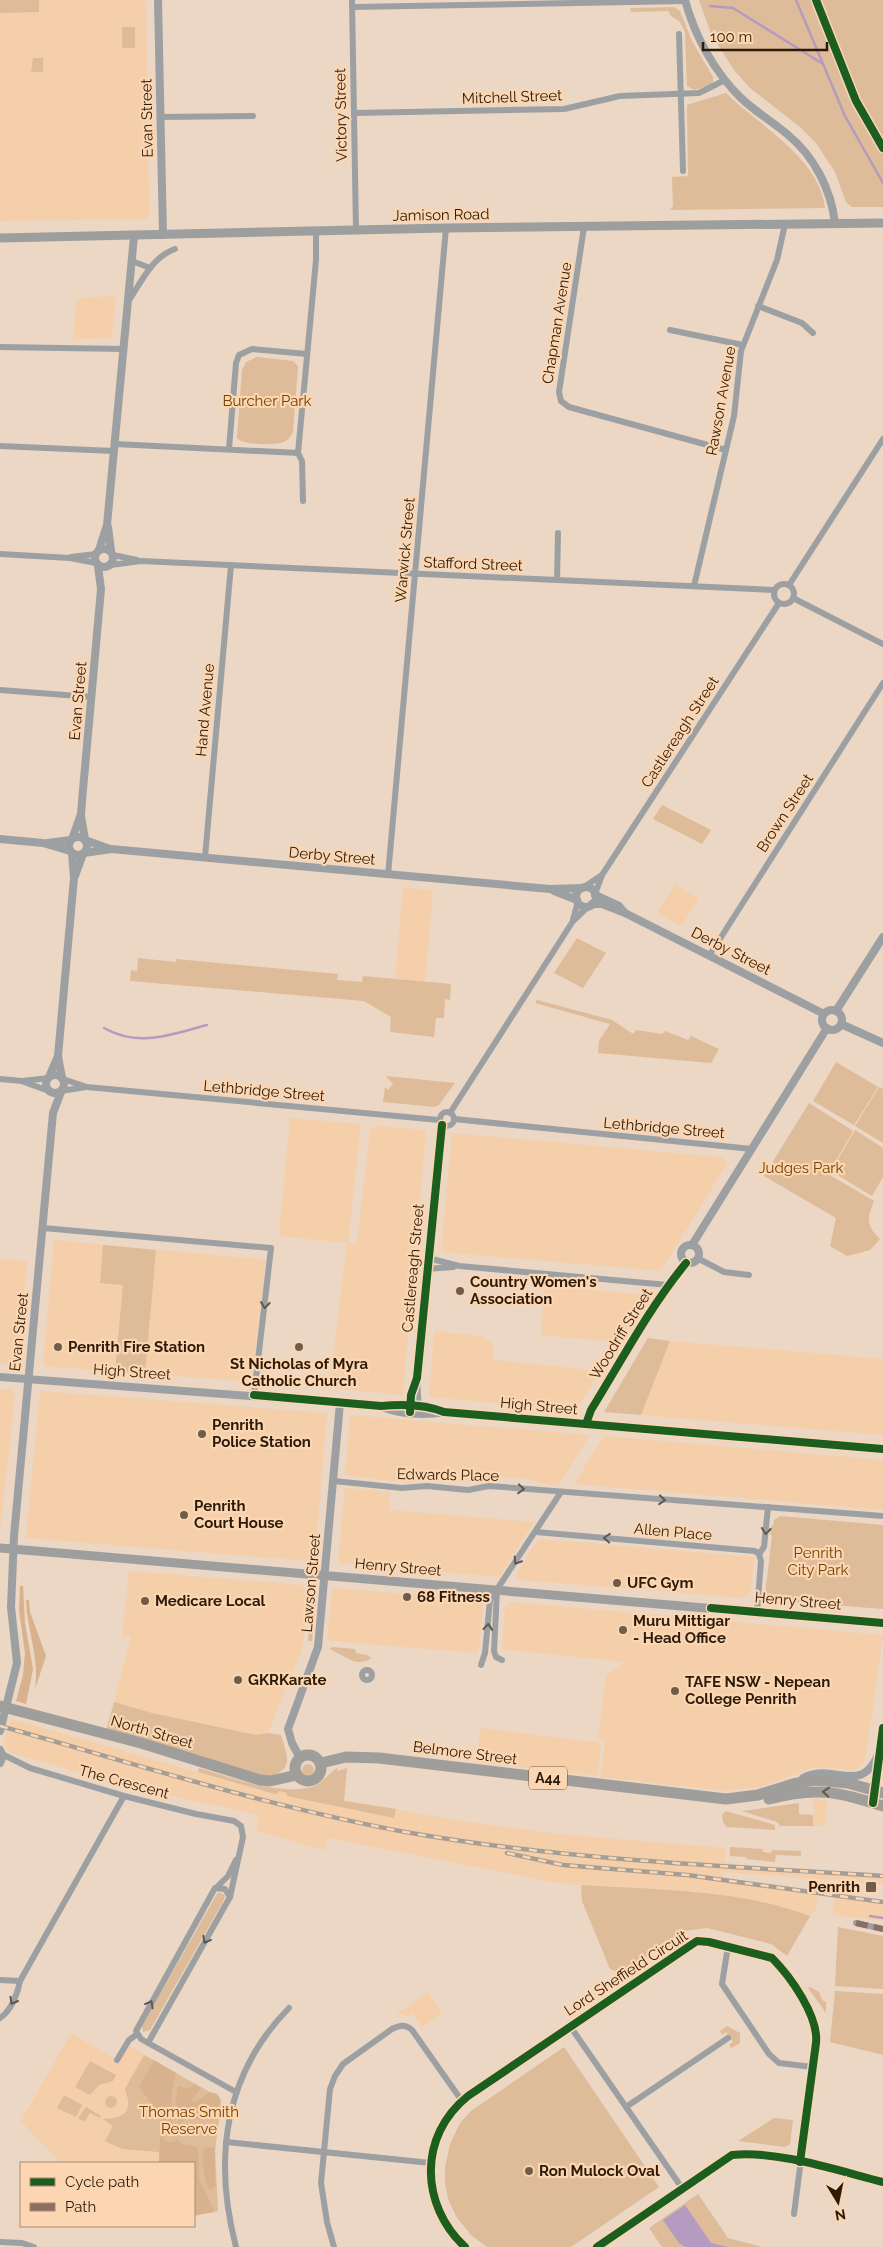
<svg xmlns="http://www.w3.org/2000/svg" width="883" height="2247" font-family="Raleway,sans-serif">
<rect width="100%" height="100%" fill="#ebd7c3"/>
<!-- built -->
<g fill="#f5cfaa">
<polygon points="0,0 146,0 149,215 146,219 0,221"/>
<polygon points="116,296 112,338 73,339 77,298"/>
<polygon points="675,885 699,898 681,926 657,913"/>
<polygon points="403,888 433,890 425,982 395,979"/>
<polygon points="290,1118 361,1124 348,1243 357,1243 370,1130 376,1126 424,1130 426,1132 403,1395 329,1388 347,1243 279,1236"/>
<polygon points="452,1133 720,1157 728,1162 661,1271 441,1252"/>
<polygon points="54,1240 266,1260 252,1382 43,1366"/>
<polygon points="0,1259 27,1261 18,1365 0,1364"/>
<polygon points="545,1286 647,1295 618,1342 571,1338 541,1335"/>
<polygon points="434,1331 480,1336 491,1342 494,1348 493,1360 600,1371 576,1410 429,1397"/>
<polygon points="670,1341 883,1359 883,1435 641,1415"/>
<polygon points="0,1389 11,1389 15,1395 0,1532"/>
<polygon points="40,1391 327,1413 315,1557 310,1561 26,1538"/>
<polygon points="350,1415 443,1423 590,1435 558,1486 521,1478 497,1477 469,1481 431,1477 430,1479 408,1483 345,1475"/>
<polygon points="604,1436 883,1460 883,1510 574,1484"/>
<polygon points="345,1488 390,1492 389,1510 534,1522 499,1577 338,1563"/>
<polygon points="539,1539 754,1557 750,1593 744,1598 519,1580 517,1578 518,1571"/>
<polygon points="129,1571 302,1585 308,1597 303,1647 268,1733 256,1735 152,1713 114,1702 131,1636 122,1636"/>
<polygon points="333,1588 479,1600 483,1605 479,1649 477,1653 330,1641 327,1638"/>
<polygon points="510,1602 883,1635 865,1761 855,1770 814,1767 763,1786 726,1791 601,1777 605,1741 598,1738 606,1676 625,1662 502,1649 505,1607"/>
<polygon points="11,1719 270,1793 273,1787 454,1820 558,1834 726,1848 725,1863 883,1875 883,1884 724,1872 724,1878 818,1893 816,1911 814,1910 810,1916 790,1909 710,1893 558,1883 328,1838 324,1850 256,1831 259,1815 127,1786 15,1754 9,1752 3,1744"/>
<polygon points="480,1728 601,1743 598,1776 477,1762"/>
<polygon points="814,1799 827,1801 825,1824 813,1827"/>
<polygon points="834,1896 883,1901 883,1921 833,1915"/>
<polygon points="428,1992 442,2013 422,2027 412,2013 408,2016 396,2014"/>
<polygon points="71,2033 119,2061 128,2045 154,2060 161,2115 159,2163 61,2163 21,2121"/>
</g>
<!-- green -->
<g fill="#debb99">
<polygon points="0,0 39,0 39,12 0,13"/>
<polygon points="699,0 883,0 883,207 852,207 846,202 835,172 816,143 800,127 750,88 734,70 712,36"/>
<polygon points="674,7 680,11 692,41 713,77 713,82 709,86 694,90 687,86 685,32 680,22 670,15 669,11 631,12 630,8"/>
<rect x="122" y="27" width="13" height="21"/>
<polygon points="33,58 43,58 43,72 31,72"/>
<path d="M726,93C759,126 819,157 825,208L670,210L673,206L672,177L688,176L687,105Z"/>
<path d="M257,357L293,361L298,366L293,432C291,436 289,439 286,441C278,446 241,445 237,438L242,370L246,362Z"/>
<polygon points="662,805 711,830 702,844 653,819"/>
<polygon points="577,938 606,953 583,988 554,973"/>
<polygon points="138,958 176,962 176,959 338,974 337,980 362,982 363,976 451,984 450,1000 445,999 444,1018 436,1018 434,1037 390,1032 391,1017 364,1001 130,981 131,970 137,971"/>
<polygon points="537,1000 612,1020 633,1034 636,1030 662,1034 665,1031 688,1040 691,1036 719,1049 711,1063 598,1053 599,1041 610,1024 535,1003"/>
<polygon points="836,1062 878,1087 854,1125 813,1101"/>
<polygon points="386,1076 455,1083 439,1105 434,1107 383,1102 385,1087 388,1090 393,1084"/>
<polygon points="879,1087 883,1089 883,1143 855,1126"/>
<path d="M809,1103L853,1131L828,1174L874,1201C867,1218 866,1226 880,1239L870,1250L847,1256L830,1246L836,1218L764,1176Z"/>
<polygon points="855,1130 883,1148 883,1177 872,1196 831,1171"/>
<polygon points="103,1245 156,1250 145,1374 115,1371 123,1285 100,1283"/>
<polygon points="648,1338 670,1341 641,1415 604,1412"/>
<polygon points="780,1516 883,1525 883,1609 768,1600 765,1596 772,1535 770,1534 771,1526 773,1526 774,1520"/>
<polygon points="313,1592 317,1592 312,1641 308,1641"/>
<path d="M332,1647L355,1649L356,1653L367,1655L371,1658C358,1669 343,1655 330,1649Z"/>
<path d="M114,1702L152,1713L256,1735L268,1733L281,1735C287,1756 295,1769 269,1777L106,1731Z"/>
<circle cx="308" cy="1770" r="6"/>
<path d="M199,1768C233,1778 278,1796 312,1787C321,1785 329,1773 337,1768L338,1771L347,1768L344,1801L396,1809L394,1818L287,1796V1793L279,1791L278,1794L271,1793L198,1772Z"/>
<polygon points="799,1803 799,1814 813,1815 813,1826 780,1826 777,1822 742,1811"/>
<polygon points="726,1811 775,1825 775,1830 727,1827 723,1822 722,1815"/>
<polygon points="730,1847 763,1849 763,1852 771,1853 772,1850 801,1851 801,1856 776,1855 775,1862 746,1859 746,1857 730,1856"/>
<path d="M581,1885C658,1890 738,1889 810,1916L787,1956L771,1944L707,1928L684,1931L622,1974L610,1969L582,1901Z"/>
<polygon points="218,1892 225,1895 224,1900 150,2030 143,2032 142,2026"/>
<polygon points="838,1927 883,1936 883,1989 835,1986"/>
<polygon points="810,1987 819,1992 822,2000 826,2002 826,2013 808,1988"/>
<polygon points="835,1991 883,1994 883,2055 830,2042"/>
<polygon points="727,2026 740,2033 740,2043 731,2048 729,2045 733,2042 726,2032 722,2035 720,2031"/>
<polygon points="564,2047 659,2187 571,2247 487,2247 472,2236 457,2218 448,2199 445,2184 445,2167 450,2144 460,2123 471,2111"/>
<path d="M144,2055L217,2096L221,2104L215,2151L218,2211L194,2216V2163H159V2152L122,2149L105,2141L113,2126L103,2119C113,2118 130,2118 128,2101C128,2096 125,2093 125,2089Z"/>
<polygon points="90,2061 116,2075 113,2081 99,2085 90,2095 75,2087"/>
<polygon points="64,2095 82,2105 76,2117 57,2108"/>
<circle cx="111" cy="2102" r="6"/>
<polygon points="86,2107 101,2116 100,2118 90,2113 84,2122 78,2118"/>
<polygon points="774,2118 793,2120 790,2144 785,2147 738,2141"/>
<polygon points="698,2194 728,2238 762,2247 662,2247 649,2228"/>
</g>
<!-- forest -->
<g fill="#d7b28d">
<polygon points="20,1586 23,1586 25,1623 33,1669 26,1704 16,1701 23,1675 25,1653 19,1610"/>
<path d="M26,1600H29L30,1612L46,1656L35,1689C40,1660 27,1630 26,1600Z"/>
<polygon points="154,2060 176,2073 171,2097 173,2126 169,2132 165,2132 164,2140 171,2143 177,2140 182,2144 198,2147 199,2180 215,2212 194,2215 194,2163 159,2163 161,2115 139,2087"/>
<polygon points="195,2084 201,2088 191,2100 194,2103 210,2092 217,2094 221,2100 215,2118 205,2116 200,2120 192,2116 179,2124 176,2100 178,2086 188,2089"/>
<path d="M215,2147V2187L209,2190C204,2176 201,2163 204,2148Z"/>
</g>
<!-- water -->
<polygon fill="#b49bbf" points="685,2205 711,2243 728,2247 685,2247 679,2243 663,2220"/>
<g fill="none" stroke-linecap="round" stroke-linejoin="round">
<!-- stream -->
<g stroke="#b49bbf" stroke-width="2.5">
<polyline points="796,0 845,116 883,183"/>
<polyline points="710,6 733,8 823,64"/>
<path d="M104,1028C139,1048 172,1034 207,1025"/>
<polyline points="870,1916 883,1918"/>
</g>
<!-- minor -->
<g stroke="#9da0a2" stroke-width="6">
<polyline points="352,0 356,230"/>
<polyline points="352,7 686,1"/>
<polyline points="679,34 683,171"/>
<polyline points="354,113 564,109 620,96 699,93 725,80"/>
<polyline points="160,117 253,116"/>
<polyline points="584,227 559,392 561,401 569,407 726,450"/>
<polyline points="132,261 150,268"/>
<path d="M129,300C142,281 152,257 175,249"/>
<polyline points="758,306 802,323 813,333"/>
<polyline points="670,330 743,345"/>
<polyline points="0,347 124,349"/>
<polyline points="115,444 298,453 316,260 316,231"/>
<polyline points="0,446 114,451"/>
<polyline points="229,449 236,363 239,355 252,349 307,354"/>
<polyline points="298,453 302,461 303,501"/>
<polyline points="0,554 70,558 96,563"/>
<polyline points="113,555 137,560"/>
<polyline points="71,557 96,554"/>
<polyline points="111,565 141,561 774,590"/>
<polyline points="557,580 558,533"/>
<circle cx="784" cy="594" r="10"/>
<polyline points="789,585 883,439"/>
<polyline points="694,586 734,416 741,351 777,260 785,224"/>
<polyline points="793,598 883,644"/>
<polyline points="0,690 91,697"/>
<polyline points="205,857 231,565"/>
<polyline points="388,875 446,228"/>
<polyline points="584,887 602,875"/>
<polyline points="595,894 602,875 779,603"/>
<polyline points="573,920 578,901"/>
<polyline points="709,956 883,683"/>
<polyline points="0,1079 22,1081 49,1078"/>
<polyline points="63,1079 87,1087 439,1120"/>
<polyline points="24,1082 49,1091"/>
<polyline points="61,1091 86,1087"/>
<circle cx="447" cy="1119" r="7"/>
<polyline points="450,1113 573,921 590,905"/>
<polyline points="454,1119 752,1149"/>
<polyline points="43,1228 271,1248 254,1395"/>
<polyline points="428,1258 459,1266 668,1285"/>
<polyline points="699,1259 724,1272 749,1275"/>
<polyline points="427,1269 453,1267"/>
<polyline points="417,1380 419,1409"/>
<polyline points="410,1409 411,1395 417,1378 442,1125"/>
<polyline points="334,1481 402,1488 427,1486 468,1490 489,1486 883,1516"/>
<polyline points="536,1532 755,1551 759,1554"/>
<polyline points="759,1554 764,1547 768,1507"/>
<polyline points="497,1590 494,1651 496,1657 502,1660"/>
<polyline points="757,1612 761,1561 759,1554"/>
<polyline points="481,1665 485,1653 490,1600 561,1492"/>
<circle cx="367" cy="1675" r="5"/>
<polyline points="2,1754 30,1768 124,1796 196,1814 234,1821 241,1826 243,1837 230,1897 148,2043"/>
<polyline points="216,1888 228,1876 236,1860"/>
<polyline points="230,1897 225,1889 215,1888 136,2031 141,2039 236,2092"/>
<polyline points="856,1923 883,1929"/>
<polyline points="728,1946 722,1984 769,2054 779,2063 813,2067"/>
<polyline points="0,1980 20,1981"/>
<path d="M0,2018C11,2011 18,1993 20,1981L124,1796"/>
<polyline points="570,2026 682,2188"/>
<polyline points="117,2060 129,2040 136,2035"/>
<polyline points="626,2107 728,2038"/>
<polyline points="226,2142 431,2163"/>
<polyline points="0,2242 22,2243 34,2247"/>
<path d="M236,2247C213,2159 224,2074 289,2008"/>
<path d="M334,2247L327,2222L321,2183L330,2089L335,2076L343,2064L392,2029C400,2025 405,2024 412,2030L462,2101"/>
<path d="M465,2247C420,2205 418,2136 468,2096L697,1941L709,1942L772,1958C791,1977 819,2017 816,2043L794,2214"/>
<path d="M597,2247L732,2155C777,2150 839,2171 883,2182"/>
</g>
<!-- tertiary -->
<g stroke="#9da0a2" stroke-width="8">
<polyline points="158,0 163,235"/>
<path d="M685,0C695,37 715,73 742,99C756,112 773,122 787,134C814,156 831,189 835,223"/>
<polyline points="108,527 111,551"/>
<circle cx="104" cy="558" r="9"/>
<polyline points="99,550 107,525 134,236"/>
<polyline points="81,816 85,839"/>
<circle cx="78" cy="846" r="9"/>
<polyline points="0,839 43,843 70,851"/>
<polyline points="72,839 81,814 82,801 101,589 98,566"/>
<polyline points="85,840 110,849"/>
<polyline points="47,843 71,840"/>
<polyline points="84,853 111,849 550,889 582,888"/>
<polyline points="75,876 83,854"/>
<circle cx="586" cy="897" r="10"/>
<polyline points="554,891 577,900"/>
<polyline points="595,895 619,906 625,913"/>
<polyline points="592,904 602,904 625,913 824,1014"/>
<circle cx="832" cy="1020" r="10"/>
<polyline points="836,1011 883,937"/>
<polyline points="841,1024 883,1043"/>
<circle cx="55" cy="1084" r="9"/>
<polyline points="49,1077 58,1056"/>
<polyline points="62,1078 58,1056 74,878 72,853"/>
<circle cx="690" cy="1254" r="9"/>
<polyline points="692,1245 827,1028"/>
<path d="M0,1377L381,1406C401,1404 425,1404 444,1412L883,1449"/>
<path d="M382,1407C400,1414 425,1416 444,1412"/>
<path d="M586,1424L591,1410C622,1360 649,1308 686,1263"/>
<polyline points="0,1731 17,1663 11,1607 14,1536 53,1113 61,1092"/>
<polyline points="0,1750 3,1756 0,1763"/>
<polyline points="300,1758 292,1743 288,1729 318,1647 340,1403"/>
<path d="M803,1778C835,1761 862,1799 880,1750"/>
<polyline points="873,1803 883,1728"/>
</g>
<!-- secondary -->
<g stroke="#9d9e9e" stroke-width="9">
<polyline points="0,238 446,228 883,223"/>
<polyline points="0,1548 883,1623"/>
</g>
<!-- trunk -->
<g stroke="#a09e9b" stroke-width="11">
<polyline points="0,1706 141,1743 260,1780 270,1781 297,1775"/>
<circle cx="308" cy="1768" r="13"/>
<polyline points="321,1763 346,1757 379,1758 726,1799 758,1795 793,1784 814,1780 848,1783 883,1793"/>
<path d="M769,1799C817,1786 837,1792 883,1806"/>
</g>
<!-- rail casing -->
<g stroke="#a59e96" stroke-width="4.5">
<g id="rail">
<path d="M0,1726C136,1764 272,1808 411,1833C566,1860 726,1866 883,1876"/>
<polyline points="507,1853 563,1865 687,1875 883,1902"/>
</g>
</g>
<!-- rail -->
<use href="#rail" stroke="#fcd6b2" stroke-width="2.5" stroke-dasharray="8" stroke-linecap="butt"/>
<!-- quiet -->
<polyline stroke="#8d6e63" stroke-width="6" stroke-dasharray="12 6" stroke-linecap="butt" points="856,1923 883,1929"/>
<!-- cycleway casing -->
<g stroke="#fcd6b2" stroke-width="11">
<g id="cycleway">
<polyline points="816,0 856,101 883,148"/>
<path d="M254,1395L381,1406C401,1404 425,1404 444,1412L883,1449"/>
<polyline points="410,1412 411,1395 417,1378 442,1125"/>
<path d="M586,1424L591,1410C622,1360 649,1308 686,1263"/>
<polyline points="711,1608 883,1623"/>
<polyline points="873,1803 883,1728"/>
<path d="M465,2247C420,2205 418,2136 468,2096L697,1941L709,1942L772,1958C791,1977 819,2017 816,2043L800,2162"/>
<path d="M597,2247L732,2155C777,2150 839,2171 883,2182"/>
</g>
</g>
<!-- cycleway -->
<use href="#cycleway" stroke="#1b5e20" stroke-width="8"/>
</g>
<!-- one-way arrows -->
<defs><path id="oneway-chevron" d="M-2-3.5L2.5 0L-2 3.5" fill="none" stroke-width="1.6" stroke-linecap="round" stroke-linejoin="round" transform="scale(1.25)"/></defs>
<g stroke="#5f574e">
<use href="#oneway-chevron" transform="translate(265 1305) rotate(97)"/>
<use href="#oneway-chevron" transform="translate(521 1489) rotate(5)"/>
<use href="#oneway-chevron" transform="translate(662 1500) rotate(5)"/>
<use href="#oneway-chevron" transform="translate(766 1531) rotate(96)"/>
<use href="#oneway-chevron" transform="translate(607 1538) rotate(-175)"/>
<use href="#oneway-chevron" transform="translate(517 1561) rotate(123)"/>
<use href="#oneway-chevron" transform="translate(488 1627) rotate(-85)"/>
<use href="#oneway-chevron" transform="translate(206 1940) rotate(119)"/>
<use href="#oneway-chevron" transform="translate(13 2001) rotate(120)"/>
<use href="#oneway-chevron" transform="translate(150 2004) rotate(-61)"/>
</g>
<use stroke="#60564b" href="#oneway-chevron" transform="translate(826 1792) rotate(-175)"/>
<!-- markers -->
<g fill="#6f5d4a" stroke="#fcd6b2" stroke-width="2">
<circle cx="460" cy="1291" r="5"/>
<circle cx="58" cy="1347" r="5"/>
<circle cx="299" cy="1347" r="5"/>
<circle cx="202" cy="1434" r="5"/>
<circle cx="184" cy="1515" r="5"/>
<circle cx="617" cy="1583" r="5"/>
<circle cx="407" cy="1597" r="5"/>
<circle cx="145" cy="1601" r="5"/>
<circle cx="623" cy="1630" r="5"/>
<circle cx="238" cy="1680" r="5"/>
<circle cx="675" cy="1691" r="5"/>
<rect x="865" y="1881" width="12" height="12" rx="2.5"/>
<circle cx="529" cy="2171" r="5"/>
</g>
<g text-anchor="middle" stroke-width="4.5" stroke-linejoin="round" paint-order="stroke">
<!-- shield labels -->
<rect fill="#fcd6b2" stroke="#6a533c" stroke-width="1" x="529" y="1766.5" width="38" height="23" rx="4"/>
<g font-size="14" font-weight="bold" fill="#2c1b09">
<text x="548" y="1783">A44</text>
</g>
<!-- street labels -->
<g font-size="15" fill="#2c1b09" stroke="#fcd6b2">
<text transform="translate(512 97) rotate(-2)" y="5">Mitchell Street</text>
<text transform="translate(341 115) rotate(-91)" y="5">Victory Street</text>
<text transform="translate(147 118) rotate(-91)" y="5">Evan Street</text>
<text transform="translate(441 215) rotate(-1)" y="5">Jamison Road</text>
<text transform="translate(557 323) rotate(-81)" y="5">Chapman Avenue</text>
<text transform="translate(721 401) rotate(-80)" y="5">Rawson Avenue</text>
<text transform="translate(405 550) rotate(-85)" y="5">Warwick Street</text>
<text transform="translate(473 564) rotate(2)" y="5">Stafford Street</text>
<text transform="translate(78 701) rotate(-85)" y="5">Evan Street</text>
<text transform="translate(205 710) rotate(-85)" y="5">Hand Avenue</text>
<text transform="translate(680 732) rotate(-57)" y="5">Castlereagh Street</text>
<text transform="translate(785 813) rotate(-57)" y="5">Brown Street</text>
<text transform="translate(332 856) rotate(5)" y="5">Derby Street</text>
<text transform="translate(731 951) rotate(27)" y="5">Derby Street</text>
<text transform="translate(264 1091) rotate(5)" y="5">Lethbridge Street</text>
<text transform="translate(664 1128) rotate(5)" y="5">Lethbridge Street</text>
<text transform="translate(413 1268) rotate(-85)" y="5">Castlereagh Street</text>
<text transform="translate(19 1332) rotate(-84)" y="5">Evan Street</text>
<text transform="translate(621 1334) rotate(-58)" y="5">Woodriff Street</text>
<text transform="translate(132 1372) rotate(4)" y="5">High Street</text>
<text transform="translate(539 1406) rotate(5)" y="5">High Street</text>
<text transform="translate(448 1475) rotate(1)" y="5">Edwards Place</text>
<text transform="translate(673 1532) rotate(5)" y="5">Allen Place</text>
<text transform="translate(398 1567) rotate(5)" y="5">Henry Street</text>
<text transform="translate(311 1583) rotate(-85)" y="5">Lawson Street</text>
<text transform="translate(798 1601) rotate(5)" y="5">Henry Street</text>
<text transform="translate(152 1732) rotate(16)" y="5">North Street</text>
<text transform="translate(465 1753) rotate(7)" y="5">Belmore Street</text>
<text transform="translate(124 1782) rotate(15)" y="5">The Crescent</text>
<text transform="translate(626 1973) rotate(-33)" y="5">Lord Sheffield Circuit</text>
</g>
<!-- park labels -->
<g font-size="15" fill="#734300" stroke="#fcd6b2">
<text x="267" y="406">Burcher Park</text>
<text x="801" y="1173">Judges Park</text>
<text x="818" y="1558">Penrith<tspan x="818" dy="17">City Park</tspan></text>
<text x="189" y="2117">Thomas Smith<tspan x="189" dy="17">Reserve</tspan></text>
</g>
<!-- poi labels -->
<g font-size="15" font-weight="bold" fill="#2c1b09" stroke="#fcd6b2" text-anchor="start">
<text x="470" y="1287">Country Women's<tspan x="470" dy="17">Association</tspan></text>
<text x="68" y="1352">Penrith Fire Station</text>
<text x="299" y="1369" text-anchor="middle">St Nicholas of Myra<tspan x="299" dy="17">Catholic Church</tspan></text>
<text x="212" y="1430">Penrith<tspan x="212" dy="17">Police Station</tspan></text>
<text x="194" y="1511">Penrith<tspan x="194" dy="17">Court House</tspan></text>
<text x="627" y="1588">UFC Gym</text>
<text x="417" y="1602">68 Fitness</text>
<text x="155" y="1606">Medicare Local</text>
<text x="633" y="1626">Muru Mittigar<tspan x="633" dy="17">- Head Office</tspan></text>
<text x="248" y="1685">GKRKarate</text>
<text x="685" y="1687">TAFE NSW - Nepean<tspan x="685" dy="17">College Penrith</tspan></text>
<text x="860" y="1892" text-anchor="end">Penrith</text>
<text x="539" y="2176">Ron Mulock Oval</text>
</g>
</g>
<!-- legend -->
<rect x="20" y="2162" width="175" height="65" fill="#fcd6b2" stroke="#a98b6e"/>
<rect x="30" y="2178" width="25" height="8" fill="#1b5e20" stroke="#a98b6e"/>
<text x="65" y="2187" font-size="15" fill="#2c1b09">Cycle path</text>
<rect x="30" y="2203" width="25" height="8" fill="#8d6e63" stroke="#a98b6e"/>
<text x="65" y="2212" font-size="15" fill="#2c1b09">Path</text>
<!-- north arrow -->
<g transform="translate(838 2202) rotate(170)" stroke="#fcd6b2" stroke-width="4" paint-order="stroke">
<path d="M0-4L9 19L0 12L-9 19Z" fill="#2c1b09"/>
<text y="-8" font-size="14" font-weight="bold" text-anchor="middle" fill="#2c1b09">N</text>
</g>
<!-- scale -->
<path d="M703 42v8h124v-8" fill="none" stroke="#2c1b09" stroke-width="2.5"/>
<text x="710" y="42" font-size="15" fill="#2c1b09" stroke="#fcd6b2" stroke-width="4" paint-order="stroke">100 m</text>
</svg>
